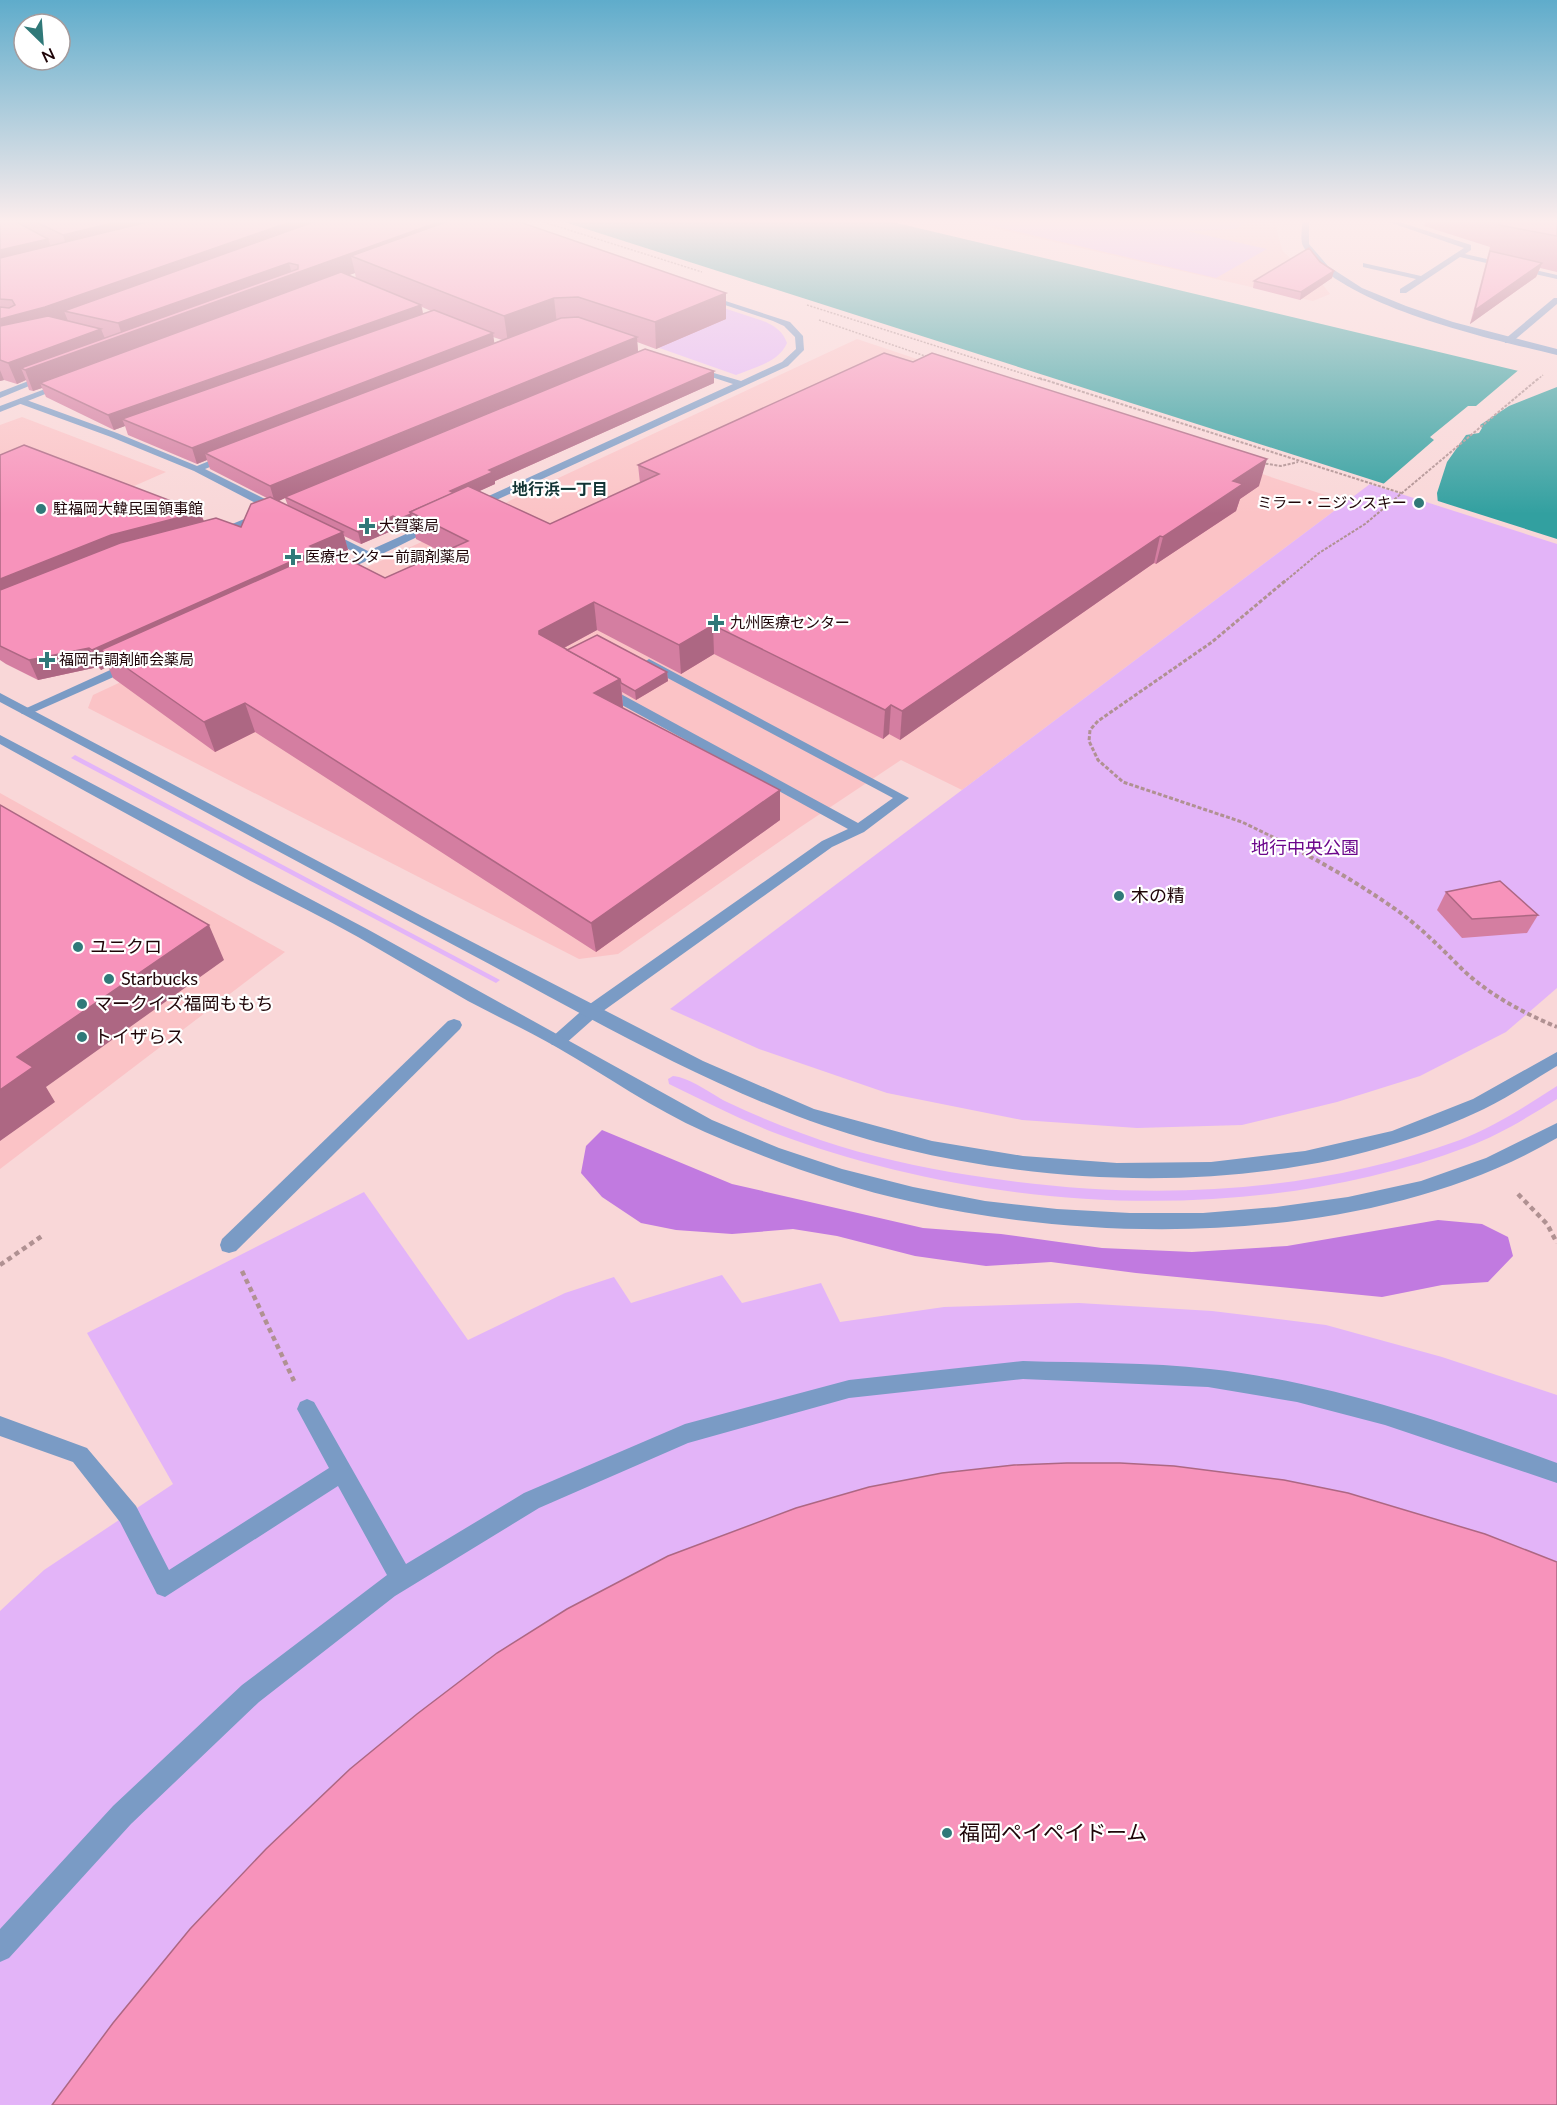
<svg xmlns="http://www.w3.org/2000/svg" width="1557" height="2105" font-family="Lato,'Noto Sans JP',sans-serif">
<rect width="100%" height="100%" fill="#f9d7d8"/>
<!-- built -->
<g fill="#fbc3c6">
<polygon points="953,219 1280,219 1277,230 1282,250 1304,272 1323,285 1330,294 1313,301"/>
<polygon points="857,339 1346,502 962,790 901,760 799,828 618,954 579,959 88,708 93,695"/>
<polygon points="22,417 166,472 0,545 0,425"/>
<polygon points="0,793 285,952 0,1169"/>
</g>
<!-- green -->
<g fill="#e3b4f8">
<polygon points="964,219 1250,219 1235,229 1187,231 1267,249 1216,278"/>
<path d="M666,289L766,322C776,327 783,332 787,343C779,362 754,368 736,375L580,320Z"/>
<polygon points="1370,484 1557,544 1557,988 1506,1032 1420,1076 1337,1102 1242,1125 1137,1128 1022,1120 887,1093 759,1049 670,1009"/>
<polygon points="75,755 500,980 496,983 71,758"/>
<path d="M673,1076C691,1078 711,1094 727,1102C763,1119 801,1134 839,1146C888,1161 939,1171 989,1178C1146,1201 1309,1195 1460,1140C1494,1127 1526,1106 1557,1086V1099C1528,1117 1499,1135 1467,1147C1253,1228 987,1213 775,1133C739,1119 704,1101 669,1084L668,1079Z"/>
<polygon points="364,1192 468,1340 565,1293 614,1277 631,1303 722,1275 742,1303 821,1283 840,1322 944,1307 1079,1303 1212,1311 1326,1325 1442,1357 1557,1395 1557,2105 0,2105 0,1611 44,1570 173,1484 87,1333"/>
</g>
<!-- forest -->
<polygon fill="#c17ae0" points="602,1130 732,1184 923,1228 1001,1234 1102,1248 1192,1252 1287,1246 1438,1220 1482,1224 1508,1237 1513,1256 1488,1282 1442,1285 1382,1297 1136,1273 1051,1262 986,1266 915,1256 837,1236 793,1229 732,1234 676,1230 641,1223 602,1197 581,1173 586,1146"/>
<!-- water -->
<polygon fill="#32a0a0" points="555,219 880,219 1557,380 1557,539"/>
<!-- pier -->
<polygon fill="#f9d7d8" points="1521,368 1557,377 1557,387 1509,406 1480,425 1482,428 1479,433 1466,435 1447,462 1437,493 1438,504 1381,486 1434,440 1430,437 1468,406 1476,406"/>
<g fill="none" stroke-linecap="round" stroke-linejoin="round">
<!-- path-far4 -->
<g stroke="#b09192" stroke-width="1.5" stroke-dasharray="2 1.5" stroke-linecap="butt">
<polyline points="534,219 702,272"/>
<polyline points="807,305 1043,380"/>
<polyline points="819,320 928,357"/>
<polyline points="1537,380 1543,375"/>
</g>
<!-- path-far3 -->
<g stroke="#b09192" stroke-width="2" stroke-dasharray="3 1.5" stroke-linecap="butt">
<polyline points="1039,378 1401,493"/>
<polyline points="1261,463 1281,466 1298,462"/>
<polyline points="1283,583 1319,553 1365,524 1539,378"/>
</g>
<!-- path-far2 -->
<polyline stroke="#b09192" stroke-width="3" stroke-dasharray="4 2" stroke-linecap="butt" points="1279,840 1242,822 1123,782 1098,760 1089,741 1090,730 1098,721 1212,642 1285,581"/>
<!-- path-far1 -->
<path stroke="#b09192" stroke-width="4" stroke-dasharray="4.5 3" stroke-linecap="butt" d="M1276,839C1320,861 1362,885 1402,914C1423,930 1441,948 1460,967C1486,993 1523,1013 1557,1027"/>
<!-- path -->
<g stroke="#b09192" stroke-width="4.5" stroke-dasharray="5 4" stroke-linecap="butt">
<polyline points="1518,1194 1547,1224 1557,1243"/>
<polyline points="0,1265 42,1236"/>
<polyline points="242,1271 294,1381"/>
</g>
<!-- service -->
<g fill="#7a9bc5" fill-rule="evenodd">
<polygon points="1380,219 1390,219 1471,245 1471,250 1465,254 1557,275 1557,279 1460,257 1406,293 1400,293 1400,289 1416,279 1363,267 1363,263 1421,276 1464,248"/>
<polygon points="1554,298 1557,298 1557,304 1511,343 1505,343 1505,339"/>
<polygon points="649,659 909,798 864,832 832,847 599,1014 564,1045 552,1045 550,1041 552,1037 587,1006 822,841 848,829 600,693 598,690 600,687 608,687 858,823 893,798 645,666 643,663"/>
</g>
<!-- pedestrian -->
<g fill="#7a9bc5" fill-rule="evenodd">
<polygon points="454,1019 460,1021 462,1025 460,1029 236,1251 229,1253 222,1251 220,1245 222,1239 448,1021"/>
<path d="M1023,1361C1085,1363 1148,1362 1210,1369C1329,1382 1444,1422 1557,1463V1483L1385,1425L1297,1402L1208,1387L1023,1379L849,1398L688,1443L539,1508L395,1596L259,1702L131,1824L9,1958L0,1962V1929L113,1806L242,1685L387,1575L338,1486L165,1597L157,1594L120,1522L73,1462L0,1436V1416L87,1448L136,1506L169,1570L329,1468L297,1409L300,1402L307,1399L314,1402L406,1564L524,1493L685,1424L849,1380Z"/>
</g>
<!-- minor -->
<g fill="#7a9bc5" fill-rule="evenodd">
<polygon points="704,294 790,322 803,336 804,350 788,366 479,508 471,508 471,504 733,384 690,370 690,366 741,381 782,362 796,349 795,337 784,326 773,321 704,298"/>
<polygon points="21,398 117,433 197,466 226,454 232,454 232,458 205,469 283,508 279,511 271,511 194,471 111,437 18,403 17,401"/>
<polygon points="264,511 268,512 268,516 219,535 210,533"/>
<path d="M435,521L440,524L439,526C420,535 343,576 329,573L328,571L360,555L322,536V532H330L368,551Z"/>
<polygon points="130,661 136,665 134,668 30,714 22,714 20,711"/>
</g>
<!-- tertiary -->
<g fill="#7a9bc5" fill-rule="evenodd">
<path d="M1303,219H1309V244L1328,266L1362,288L1406,306L1453,322L1557,349V355C1495,340 1334,305 1303,246C1300,240 1302,226 1303,219Z"/>
<polygon points="44,375 51,377 0,398 0,392"/>
<polygon points="61,383 68,385 0,412 0,406"/>
<path d="M0,693L420,915L703,1061L814,1109L932,1141L1023,1156L1117,1163L1211,1162L1305,1151L1392,1131L1473,1099L1557,1052V1066C1533,1080 1509,1097 1484,1109C1457,1122 1426,1134 1397,1143C1214,1201 976,1184 797,1116C681,1072 572,1008 463,950C308,868 155,784 0,702Z"/>
<path d="M0,735L367,929L712,1120L779,1148L842,1169L913,1187L985,1201L1057,1209L1130,1213H1203L1276,1207L1348,1197L1421,1181L1486,1158L1557,1123V1138C1377,1243 1113,1247 913,1202C841,1186 772,1161 705,1132C653,1109 607,1076 558,1048C528,1031 498,1017 468,1001C431,980 395,958 358,937C321,916 283,898 245,878C163,834 81,789 0,744Z"/>
</g>
</g>
<!-- wall -->
<g fill="#d47ea1" fill-rule="evenodd">
<path d="M0,219H511L726,319L656,349L637,342L638,352L714,383L495,481V484L479,491L550,524L640,483L638,465L1259,486L1240,499L1236,511L1156,564L1154,563L900,740L889,734L883,739L714,654L681,674L597,630L564,648L567,650L667,672L668,681L636,700L622,692L623,707L622,708L780,820L596,952L255,732L215,752L113,678L108,666L101,670L98,667L38,680L6,664L0,660V455L200,512L204,521L241,527L267,498L210,469L207,460L197,464L128,435L125,426L114,430L46,397L42,388L33,391L29,390L26,380L17,384L4,380L0,381ZM355,273L356,279L348,275ZM422,307L431,311L423,314ZM493,337L502,340L494,343ZM285,498L288,506L278,501ZM414,527L416,539L442,552L385,578L339,554L348,550L344,536L361,544L396,529L402,532Z"/>
<polygon points="1402,219 1557,219 1557,272 1540,268 1536,277 1470,324 1490,247 1424,226 1426,219 1411,222"/>
<polygon points="1332,278 1300,300 1253,288 1254,281"/>
<polygon points="1446,892 1538,915 1527,933 1462,938 1437,910"/>
</g>
<!-- shaded-wall -->
<g fill="#ad6783">
<polygon points="129,219 208,219 69,254 63,235"/>
<polygon points="299,219 355,219 64,311 68,321 0,341 0,319"/>
<polygon points="447,219 472,219 351,256 355,273 47,386 40,383 42,388 33,391 25,370 21,368 26,380 17,384 8,363 101,329 106,341 122,335 118,323 289,263 292,274"/>
<polygon points="1411,219 1426,219 1411,222"/>
<polygon points="48,239 55,257 0,271 0,250"/>
<polygon points="1542,263 1536,277 1470,324 1475,310"/>
<polygon points="1334,271 1332,278 1300,300 1301,292"/>
<polygon points="726,293 726,319 656,349 655,322"/>
<polygon points="554,298 557,324 508,343 504,316"/>
<polygon points="421,305 424,319 122,419 125,426 114,430 108,415"/>
<polygon points="493,333 495,348 205,453 207,460 197,464 192,448"/>
<polygon points="637,337 638,352 285,497 285,498 275,503 270,486"/>
<polygon points="0,370 4,380 0,381"/>
<polygon points="714,371 714,383 495,481 495,484 458,501 450,491 489,470"/>
<polygon points="1267,459 1259,486 1240,499 1236,511 1156,564 1163,537 1233,481"/>
<polygon points="200,512 207,530 0,602 0,579 111,535"/>
<polygon points="411,514 414,527 402,532 399,519"/>
<polygon points="393,516 396,529 361,544 358,532"/>
<polygon points="343,532 348,550 320,563 101,650 108,666 101,670 92,650 310,546"/>
<polygon points="1160,536 1154,563 900,740 902,711"/>
<polygon points="594,602 597,630 543,659 539,631"/>
<polygon points="713,625 714,654 681,674 679,645"/>
<polygon points="89,648 98,667 38,680 29,660"/>
<polygon points="667,672 668,681 636,700 635,691"/>
<polygon points="620,679 623,707 598,722 594,693"/>
<polygon points="245,703 255,732 215,752 204,722"/>
<polygon points="891,705 889,734 883,739 885,710"/>
<polygon points="780,790 780,820 596,952 591,923"/>
<polygon points="209,925 224,960 46,1087 55,1102 0,1141 0,1090 17,1057"/>
</g>
<!-- building -->
<g fill="#f793bb" stroke="#ad6783" stroke-width="1.5">
<polygon points="0,219 11,219 48,239 0,250"/>
<polygon points="30,219 129,219 63,235"/>
<polygon points="160,219 299,219 45,307 0,319 0,307 9,308 15,305 12,300 0,299 0,258"/>
<polygon points="322,219 447,219 25,370 21,368 298,269 298,265 289,263 118,323 64,311"/>
<polygon points="454,219 511,219 726,293 655,322 578,297 554,298 504,316 351,256"/>
<polygon points="1501,219 1557,219 1557,236 1499,225"/>
<polygon points="1309,248 1320,262 1334,271 1301,292 1254,281"/>
<polygon points="1490,251 1542,263 1475,310"/>
<polygon points="341,272 421,305 108,415 40,383"/>
<polygon points="434,310 493,333 192,448 122,419"/>
<polygon points="48,316 101,329 8,363 0,360 0,326"/>
<polygon points="578,317 637,337 270,486 205,453 561,318"/>
<polygon points="645,349 714,371 489,470 493,472 450,491 454,493 410,512 411,514 399,519 393,516 358,532 285,497"/>
<polygon points="884,353 913,362 932,353 1267,459 1233,481 1243,484 1163,537 1160,536 902,711 891,705 885,710 713,625 679,645 594,602 539,631 539,634 620,679 594,693 780,790 591,923 245,703 204,722 101,650 328,549 385,578 468,541 410,512 468,486 550,524 659,474 638,465"/>
<polygon points="24,445 200,512 111,535 0,579 0,455"/>
<polygon points="270,497 343,532 310,546 317,550 92,650 89,648 29,660 0,646 0,590 120,543 216,518 241,527 251,504"/>
<polygon points="597,635 667,672 635,691 621,683 620,679 567,650"/>
<polygon points="0,805 209,925 17,1057 33,1067 0,1090"/>
<polygon points="1500,881 1538,915 1472,919 1446,892"/>
<polygon points="1067,1463 1120,1463 1174,1466 1284,1480 1348,1493 1485,1534 1557,1562 1557,2105 52,2105 113,2023 190,1929 266,1849 350,1769 417,1714 497,1653 567,1609 668,1556 796,1508 869,1487 942,1473 1014,1465"/>
</g>
<!-- sky -->
<linearGradient id="sky" x2="0" y2="1"><stop stop-color="#5faccb"/><stop offset="0.43" stop-color="#fceded"/><stop offset="1" stop-color="#fceded" stop-opacity="0"/></linearGradient>
<rect width="1557" height="514" fill="url(#sky)"/>
<!-- markers -->
<g fill="#307979" stroke="#fff" stroke-width="2">
<circle cx="1419" cy="503" r="6"/>
<circle cx="41" cy="509" r="6"/>
<path d="M364 517h6v6h6v6h-6v6h-6v-6h-6v-6h6z"/>
<path d="M290 548h6v6h6v6h-6v6h-6v-6h-6v-6h6z"/>
<path d="M713 614h6v6h6v6h-6v6h-6v-6h-6v-6h6z"/>
<path d="M44 651h6v6h6v6h-6v6h-6v-6h-6v-6h6z"/>
<circle cx="1119" cy="896" r="6"/>
<circle cx="78" cy="947" r="6"/>
<circle cx="109" cy="979" r="6"/>
<circle cx="82" cy="1004" r="6"/>
<circle cx="82" cy="1037" r="6"/>
<circle cx="947" cy="1833" r="6"/>
</g>
<g text-anchor="middle" stroke-width="4.5" stroke-linejoin="round" paint-order="stroke">
<!-- far-poi labels -->
<g font-size="15" fill="#1f0508" stroke="#fff" text-anchor="start">
<text x="1407" y="508" text-anchor="end">ミラー・ニジンスキー</text>
<text x="53" y="514">駐福岡大韓民国領事館</text>
<text x="379" y="531">大賀薬局</text>
<text x="305" y="562">医療センター前調剤薬局</text>
<text x="730" y="628">九州医療センター</text>
<text x="59" y="665">福岡市調剤師会薬局</text>
</g>
<!-- far-neighbourhood labels -->
<g font-size="16" font-weight="bold" fill="#113434" stroke="#fff">
<text x="560" y="495">地行浜一丁目</text>
</g>
<!-- park labels -->
<g font-size="18" fill="#6b068b" stroke="#fff">
<text x="1305" y="854">地行中央公園</text>
</g>
<!-- poi labels -->
<g font-size="18" fill="#1f0508" stroke="#fff" text-anchor="start">
<text x="1131" y="902">木の精</text>
<text x="90" y="953">ユニクロ</text>
<text x="121" y="985">Starbucks</text>
<text x="94" y="1010">マークイズ福岡ももち</text>
<text x="94" y="1043">トイザらス</text>
</g>
<!-- near-poi labels -->
<g font-size="21" fill="#1f0508" stroke="#fff" text-anchor="start">
<text x="959" y="1840">福岡ペイペイドーム</text>
</g>
</g>
<!-- north arrow -->
<g transform="translate(42 42) rotate(155)"><circle r="28" fill="#ffffff" stroke="#a59b9c" stroke-width="1.5"/>
<path d="M0-4.5L10 22L0 15L-10 22Z" fill="#307979"/>
<text y="-9" font-size="16" font-weight="bold" text-anchor="middle" fill="#1f0508">N</text>
</g>
</svg>
